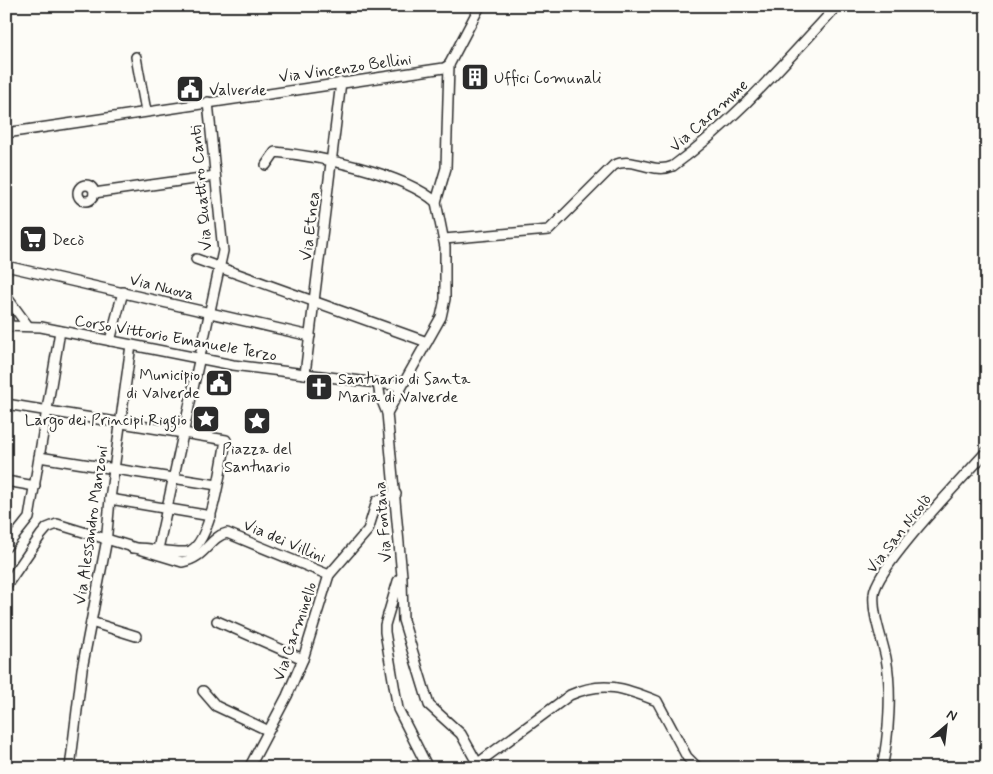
<svg xmlns="http://www.w3.org/2000/svg" width="993" height="774" font-family="Mynerve,sans-serif">
<rect width="100%" height="100%" fill="#fdfcf7"/>
<filter id="ink" filterUnits="userSpaceOnUse"><feTurbulence type="fractalNoise" baseFrequency=".02" numOctaves="2"/><feDisplacementMap in="SourceGraphic" scale="10" xChannelSelector="R" yChannelSelector="G"/><feConvolveMatrix kernelMatrix="1 2 1 2 8 2 1 2 1" color-interpolation-filters="sRGB"/></filter>
<g filter="url(#ink)">
<g fill="none" stroke-linecap="round" stroke-linejoin="round">
<!-- minor casing -->
<g stroke="#2b2b2b" stroke-width="12">
<g id="minor">
<polyline points="136,57 146,111"/>
<polyline points="6,133 444,68 449,65"/>
<path d="M266,165L275,152C318,156 403,173 436,202"/>
<circle cx="86" cy="193" r="8"/>
<polyline points="94,193 215,176"/>
<path d="M444,239L549,230L614,165C634,156 653,175 673,166C735,121 785,62 837,6"/>
<polyline points="196,259 427,342"/>
<polyline points="6,266 310,336"/>
<polyline points="6,296 28,326"/>
<polyline points="6,307 9,327"/>
<polyline points="6,326 41,327 233,365 401,386"/>
<polyline points="110,341 123,292"/>
<polyline points="305,374 341,82"/>
<polyline points="378,383 380,396 387,413 402,576 398,581 385,625 385,632 398,709 428,768"/>
<path d="M6,404L226,440C222,461 211,550 186,552C168,553 150,547 132,548"/>
<polyline points="387,413 441,317 445,299 445,247 436,202 446,168 449,65 480,6"/>
<polyline points="39,457 217,485"/>
<polyline points="6,481 35,486"/>
<polyline points="110,499 211,516"/>
<polyline points="6,547 29,518 60,331"/>
<polyline points="158,549 223,251 208,102"/>
<polyline points="402,579 403,620 429,705 461,734 480,768"/>
<path d="M6,586L41,535L47,528L57,524L182,562C206,558 209,537 227,533L329,575"/>
<polyline points="217,621 303,659"/>
<polyline points="91,622 136,636"/>
<polyline points="203,691 216,706 267,730"/>
<path d="M478,763L570,695C603,680 625,688 657,701L687,757L698,768"/>
<polyline points="70,768 82,669 106,544 110,499 131,345"/>
<polyline points="249,768 287,696 303,659 329,575 368,530 377,501 396,494"/>
<path d="M882,768C889,736 892,690 886,658C882,638 872,614 874,594C876,567 965,476 987,451"/>
</g>
</g>
<!-- minor -->
<use href="#minor" stroke="#fdfcf7" stroke-width="9"/>
</g>
</g>
<!-- icons -->
<defs>
<g id="building-square" transform="scale(1.4375)"><rect x="-9" y="-9" width="18" height="18" rx="4" fill="#2b2b2b" stroke="#fdfcf7"/><path d="M-4-6H4V6H1V3H-1V6H-4ZM-2.5-4.3h1.7v1.8h-1.7ZM.8-4.3h1.7v1.8H.8ZM-2.5-1h1.7V.8h-1.7ZM.8-1h1.7V.8H.8Z" fill="#fff"/></g>
<g id="civic-square" transform="scale(1.4375)"><rect x="-9" y="-9" width="18" height="18" rx="4" fill="#2b2b2b" stroke="#fdfcf7"/><path d="M-.6-6.5H3V-4.5H.6V-3L4-1V1h2V6H-6V1h2V-1L-.6-3ZM-1.2 2.5V6h2.4V2.5Z" fill="#fff"/></g>
<g id="supermarket-square" transform="scale(1.4375)"><rect x="-9" y="-9" width="18" height="18" rx="4" fill="#2b2b2b" stroke="#fdfcf7"/><path d="M-6-5.5h2.5l.6 2H6L4.5 2H-2.5L-4.4-4H-6ZM-1.5 3.2a1.3 1.3 0 1 0 .1 0ZM3 3.2a1.3 1.3 0 1 0 .1 0Z" fill="#fff"/></g>
<g id="church-square" transform="scale(1.4375)"><rect x="-9" y="-9" width="18" height="18" rx="4" fill="#2b2b2b" stroke="#fdfcf7"/><path d="M-1.2-6h2.4v3.5h3.3v2.4h-3.3V6h-2.4V-.1h-3.3v-2.4h3.3Z" fill="#fff"/></g>
<g id="sight-square" transform="scale(1.4375)"><rect x="-9" y="-9" width="18" height="18" rx="4" fill="#2b2b2b" stroke="#fdfcf7"/><path d="M0-6L1.8-2.2L6-1.7L2.9 1.2L3.7 5.4L0 3.3L-3.7 5.4L-2.9 1.2L-6-1.7L-1.8-2.2Z" fill="#fff"/></g>
</defs>
<g fill-rule="evenodd">
<use href="#building-square" x="475" y="77"/>
<use href="#civic-square" x="190" y="89"/>
<use href="#supermarket-square" x="33" y="239"/>
<use href="#civic-square" x="219" y="383"/>
<use href="#church-square" x="319" y="387"/>
<use href="#sight-square" x="206" y="419"/>
<use href="#sight-square" x="257" y="421"/>
</g>
<g text-anchor="middle" stroke-width="4.5" stroke-linejoin="round" paint-order="stroke">
<!-- street labels -->
<g font-size="16" fill="#2b2b2b" stroke="#fdfcf7">
<text transform="translate(345 67) rotate(-8)" y="6">Via Vincenzo Bellini</text>
<text transform="translate(708 115) rotate(-42)" y="6">Via Caramme</text>
<text transform="translate(200 188) rotate(-95)" y="6">Via Quattro Canti</text>
<text transform="translate(309 226) rotate(-83)" y="6">Via Etnea</text>
<text transform="translate(162 286) rotate(14)" y="6">Via Nuova</text>
<text transform="translate(176 337) rotate(10)" y="6">Corso Vittorio Emanuele Terzo</text>
<text transform="translate(382 522) rotate(-95)" y="6">Via Fontana</text>
<text transform="translate(90 525) rotate(-82)" y="6">Via Alessandro Manzoni</text>
<text transform="translate(898 533) rotate(-52)" y="6">Via San Nicolò</text>
<text transform="translate(285 540) rotate(23)" y="6">Via dei Villini</text>
<text transform="translate(294 631) rotate(-71)" y="6">Via Carminello</text>
</g>
<!-- poi labels -->
<g font-size="16" fill="#2b2b2b" stroke="#fdfcf7" text-anchor="start">
<text x="494" y="83">Uffici Comunali</text>
<text x="209" y="95">Valverde</text>
<text x="52" y="245">Decò</text>
<text x="200" y="380" text-anchor="end">Municipio<tspan x="200" dy="18">di Valverde</tspan></text>
<text x="338" y="384">Santuario di Santa<tspan x="338" dy="18">Maria di Valverde</tspan></text>
<text x="187" y="425" text-anchor="end">Largo dei Principi Riggio</text>
<text x="257" y="454" text-anchor="middle">Piazza del<tspan x="257" dy="18">Santuario</tspan></text>
</g>
</g>
<!-- margin -->
<rect width="993" height="774" fill="none" stroke="#fdfcf7" stroke-width="25"/>
<rect x="12" y="12" width="968" height="749" fill="none" stroke="#2b2b2b" stroke-width="2" filter="url(#ink)"/>
<!-- north arrow -->
<g transform="translate(946 726) rotate(28)" stroke="#fdfcf7" stroke-width="4" paint-order="stroke">
<path d="M0-4L9 19L0 12L-9 19Z" fill="#2b2b2b"/>
<text y="-8" font-size="14" font-weight="bold" text-anchor="middle" fill="#2b2b2b">N</text>
</g>
</svg>
